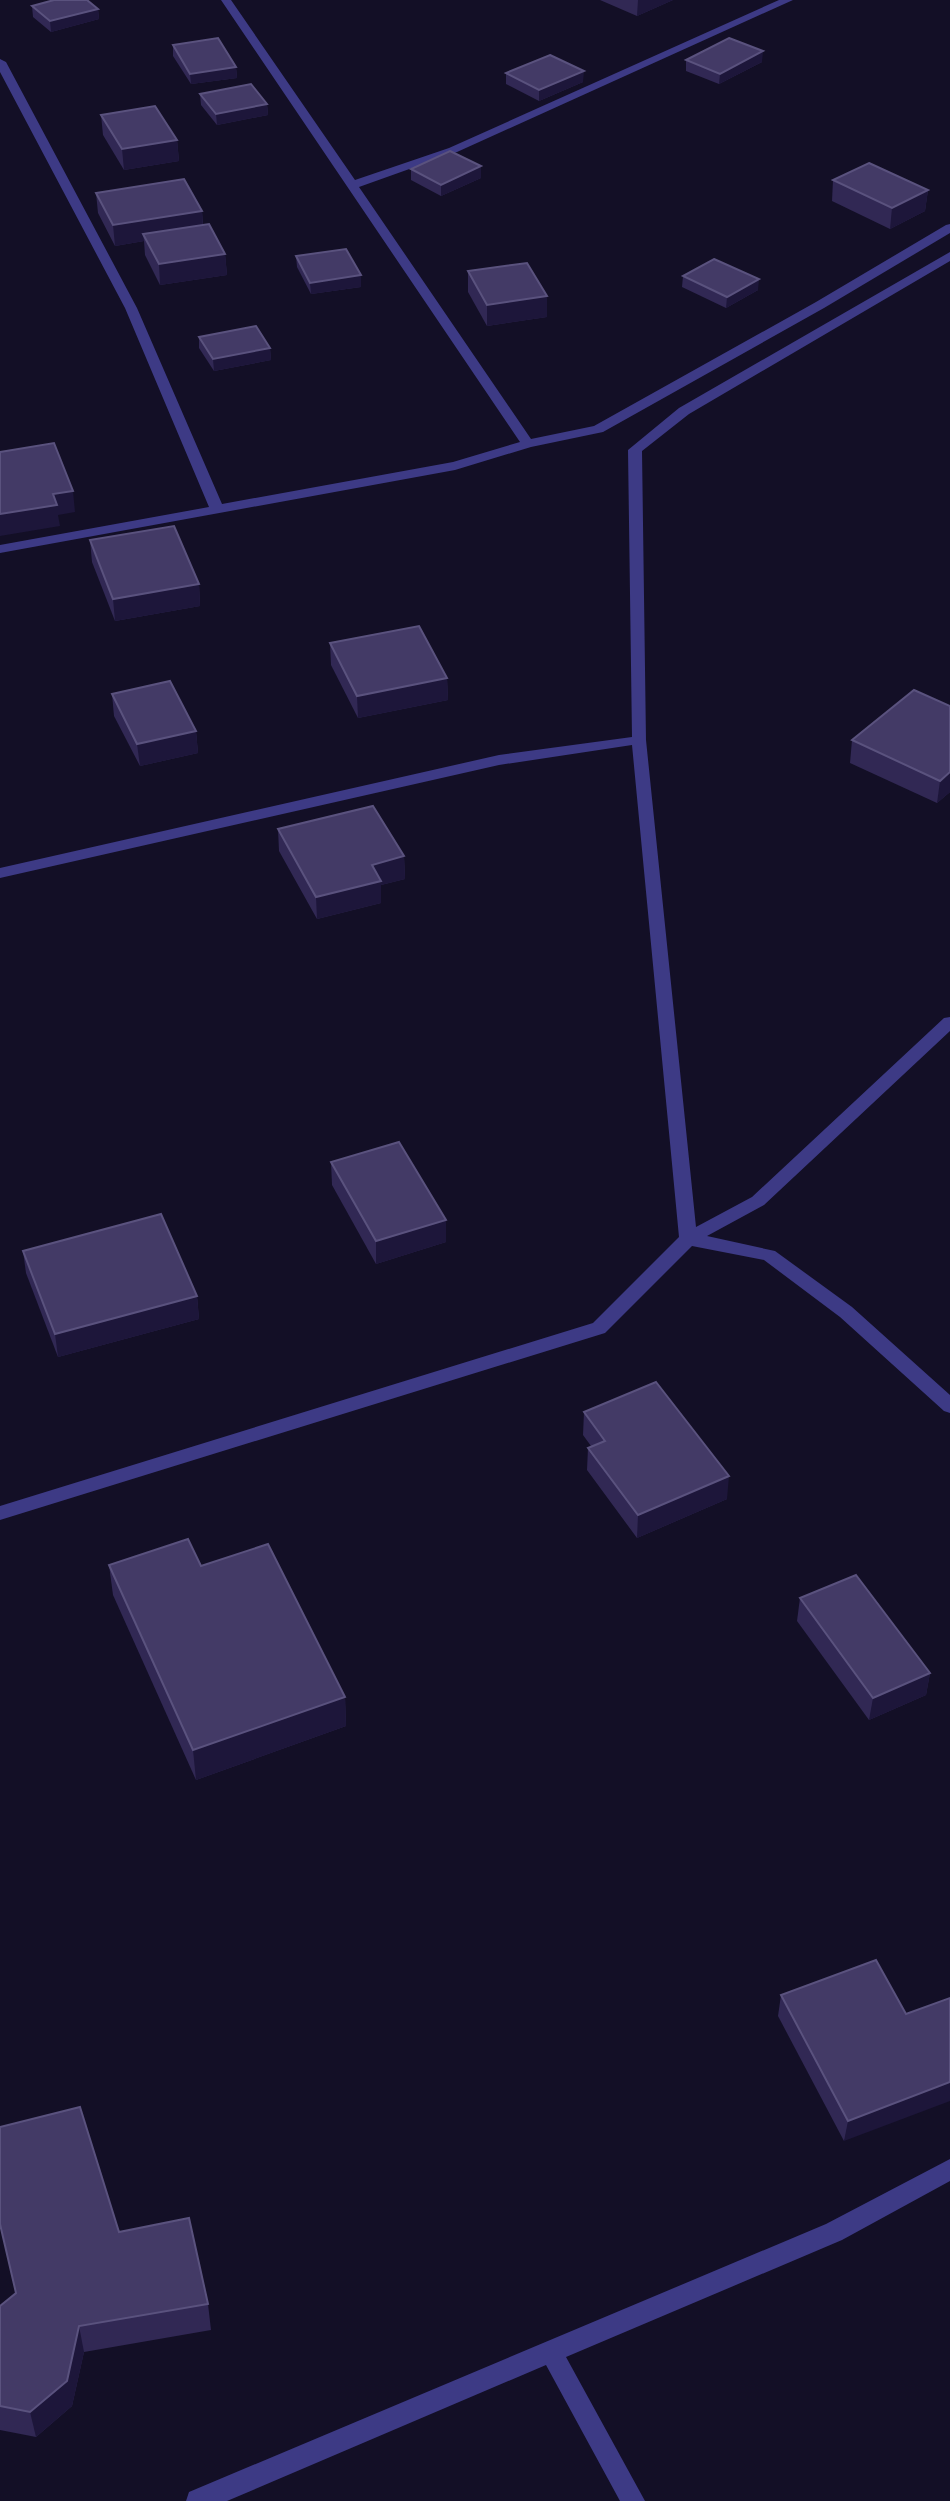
<svg xmlns="http://www.w3.org/2000/svg" width="950" height="2501" font-family="'Alegreya Sans',sans-serif">
<rect width="100%" height="100%" fill="#130f26"/>
<g fill="none" stroke-linecap="round" stroke-linejoin="round">
<!-- service -->
<g fill="#3d3a85" fill-rule="evenodd">
<polygon points="221,0 231,0 355,180 449,148 779,0 793,0 457,152 359,187 531,439 594,426 816,302 946,225 950,224 950,233 824,308 603,432 531,447 455,470 0,553 0,545 209,507 125,308 0,72 0,59 6,62 137,308 222,504 453,462 520,442"/>
<polygon points="950,252 950,261 689,414 642,451 646,740 696,1227 752,1197 944,1018 950,1017 950,1031 764,1205 707,1236 775,1251 852,1307 950,1395 950,1413 944,1411 840,1317 764,1260 692,1246 605,1333 0,1520 0,1506 593,1323 679,1237 632,745 499,765 0,878 0,868 499,755 632,737 628,450 679,408"/>
<polygon points="950,2159 950,2181 842,2240 566,2357 645,2501 620,2501 546,2365 227,2501 186,2501 189,2492 826,2224"/>
</g>
</g>
<!-- wall -->
<g fill="#312854">
<polygon points="600,0 673,0 637,16"/>
<polygon points="32,6 98,9 99,19 51,32 33,17"/>
<polygon points="173,45 236,67 237,78 191,84 173,56"/>
<polygon points="686,60 762,62 719,84 686,71"/>
<polygon points="506,73 583,82 539,101 506,84"/>
<polygon points="200,94 267,104 268,115 217,125 201,105"/>
<polygon points="101,115 177,140 179,161 124,170 103,135"/>
<polygon points="411,169 481,178 441,196 411,180"/>
<polygon points="833,180 928,190 925,211 890,229 832,201"/>
<polygon points="96,193 202,211 203,225 225,254 227,275 160,285 145,255 144,241 115,246 98,213"/>
<polygon points="296,256 361,287 311,294 297,267"/>
<polygon points="468,271 547,296 547,317 487,326 468,292"/>
<polygon points="683,276 758,290 726,308 682,287"/>
<polygon points="199,337 270,348 271,360 214,371 199,348"/>
<polygon points="90,540 199,584 200,606 115,621 92,562"/>
<polygon points="330,643 447,678 448,700 358,718 331,665"/>
<polygon points="112,694 196,731 198,753 140,766 114,716"/>
<polygon points="950,706 950,792 937,803 850,763 852,740"/>
<polygon points="278,829 404,856 405,879 381,885 381,903 317,919 279,851"/>
<polygon points="331,1162 446,1242 376,1264 332,1185"/>
<polygon points="23,1251 197,1296 199,1319 58,1357 26,1273"/>
<polygon points="584,1412 727,1499 637,1538 587,1470 588,1448 591,1446 583,1435"/>
<polygon points="109,1565 201,1566 345,1697 346,1726 196,1780 113,1595"/>
<polygon points="800,1598 930,1673 926,1695 869,1720 797,1621"/>
<polygon points="781,1995 906,2014 844,2141 778,2016"/>
<polygon points="119,2232 208,2304 211,2330 84,2352 72,2406 36,2437 0,2430 0,2306"/>
</g>
<!-- shaded-wall -->
<g fill="#1d163a">
<polygon points="638,0 673,0 637,16"/>
<polygon points="98,9 99,19 51,32 50,21"/>
<polygon points="763,51 762,62 719,84 720,74"/>
<polygon points="236,67 237,78 191,84 190,74"/>
<polygon points="584,71 583,82 539,101 539,90"/>
<polygon points="267,104 268,115 217,125 216,114"/>
<polygon points="177,140 179,161 124,170 122,149"/>
<polygon points="481,166 481,178 441,196 441,185"/>
<polygon points="928,190 925,211 890,229 892,208"/>
<polygon points="202,211 203,231 143,234 144,241 115,246 113,225"/>
<polygon points="225,254 227,275 160,285 159,264"/>
<polygon points="361,275 361,287 311,294 310,283"/>
<polygon points="759,279 758,290 726,308 727,297"/>
<polygon points="547,296 547,317 487,326 487,305"/>
<polygon points="270,348 271,360 214,371 213,359"/>
<polygon points="73,491 75,512 58,515 60,526 0,536 0,514 53,494"/>
<polygon points="199,584 200,606 115,621 113,599"/>
<polygon points="447,678 448,700 358,718 357,696"/>
<polygon points="196,731 198,753 140,766 137,744"/>
<polygon points="950,772 950,792 937,803 940,781"/>
<polygon points="404,856 405,879 381,885 381,903 317,919 316,897 372,865"/>
<polygon points="446,1220 446,1242 376,1264 376,1241"/>
<polygon points="197,1296 199,1319 58,1357 55,1334"/>
<polygon points="729,1476 727,1499 637,1538 638,1515"/>
<polygon points="930,1673 926,1695 869,1720 873,1698"/>
<polygon points="345,1697 346,1726 196,1780 193,1750"/>
<polygon points="950,2082 950,2101 844,2141 848,2121"/>
<polygon points="79,2326 84,2352 72,2406 36,2437 30,2412"/>
</g>
<!-- building -->
<g fill="#433a66" stroke="#5a527e" stroke-width="2">
<polygon points="54,0 87,0 98,9 50,21 32,6"/>
<polygon points="218,38 236,67 190,74 173,45"/>
<polygon points="729,38 763,51 720,74 686,60"/>
<polygon points="550,55 584,71 539,90 506,73"/>
<polygon points="251,84 267,104 216,114 200,94"/>
<polygon points="155,106 177,140 122,149 101,115"/>
<polygon points="450,151 481,166 441,185 411,169"/>
<polygon points="869,163 928,190 892,208 833,180"/>
<polygon points="184,179 202,211 113,225 96,193"/>
<polygon points="209,224 225,254 159,264 143,234"/>
<polygon points="346,249 361,275 310,283 296,256"/>
<polygon points="714,259 759,279 727,297 683,276"/>
<polygon points="527,263 547,296 487,305 468,271"/>
<polygon points="256,326 270,348 213,359 199,337"/>
<polygon points="54,443 73,491 53,494 57,505 0,514 0,452"/>
<polygon points="174,526 199,584 113,599 90,540"/>
<polygon points="419,626 447,678 357,696 330,643"/>
<polygon points="170,681 196,731 137,744 112,694"/>
<polygon points="914,690 950,706 950,772 940,781 852,740"/>
<polygon points="373,806 404,856 372,865 381,881 316,897 278,829"/>
<polygon points="399,1142 446,1220 376,1241 331,1162"/>
<polygon points="161,1214 197,1296 55,1334 23,1251"/>
<polygon points="656,1382 729,1476 638,1515 588,1448 605,1441 584,1412"/>
<polygon points="188,1539 201,1566 268,1544 345,1697 193,1750 109,1565"/>
<polygon points="856,1575 930,1673 873,1698 800,1598"/>
<polygon points="876,1960 906,2014 950,1998 950,2082 848,2121 781,1995"/>
<polygon points="80,2107 119,2232 189,2218 208,2304 79,2326 67,2381 30,2412 0,2406 0,2306 16,2293 0,2224 0,2127"/>
</g>
</svg>
